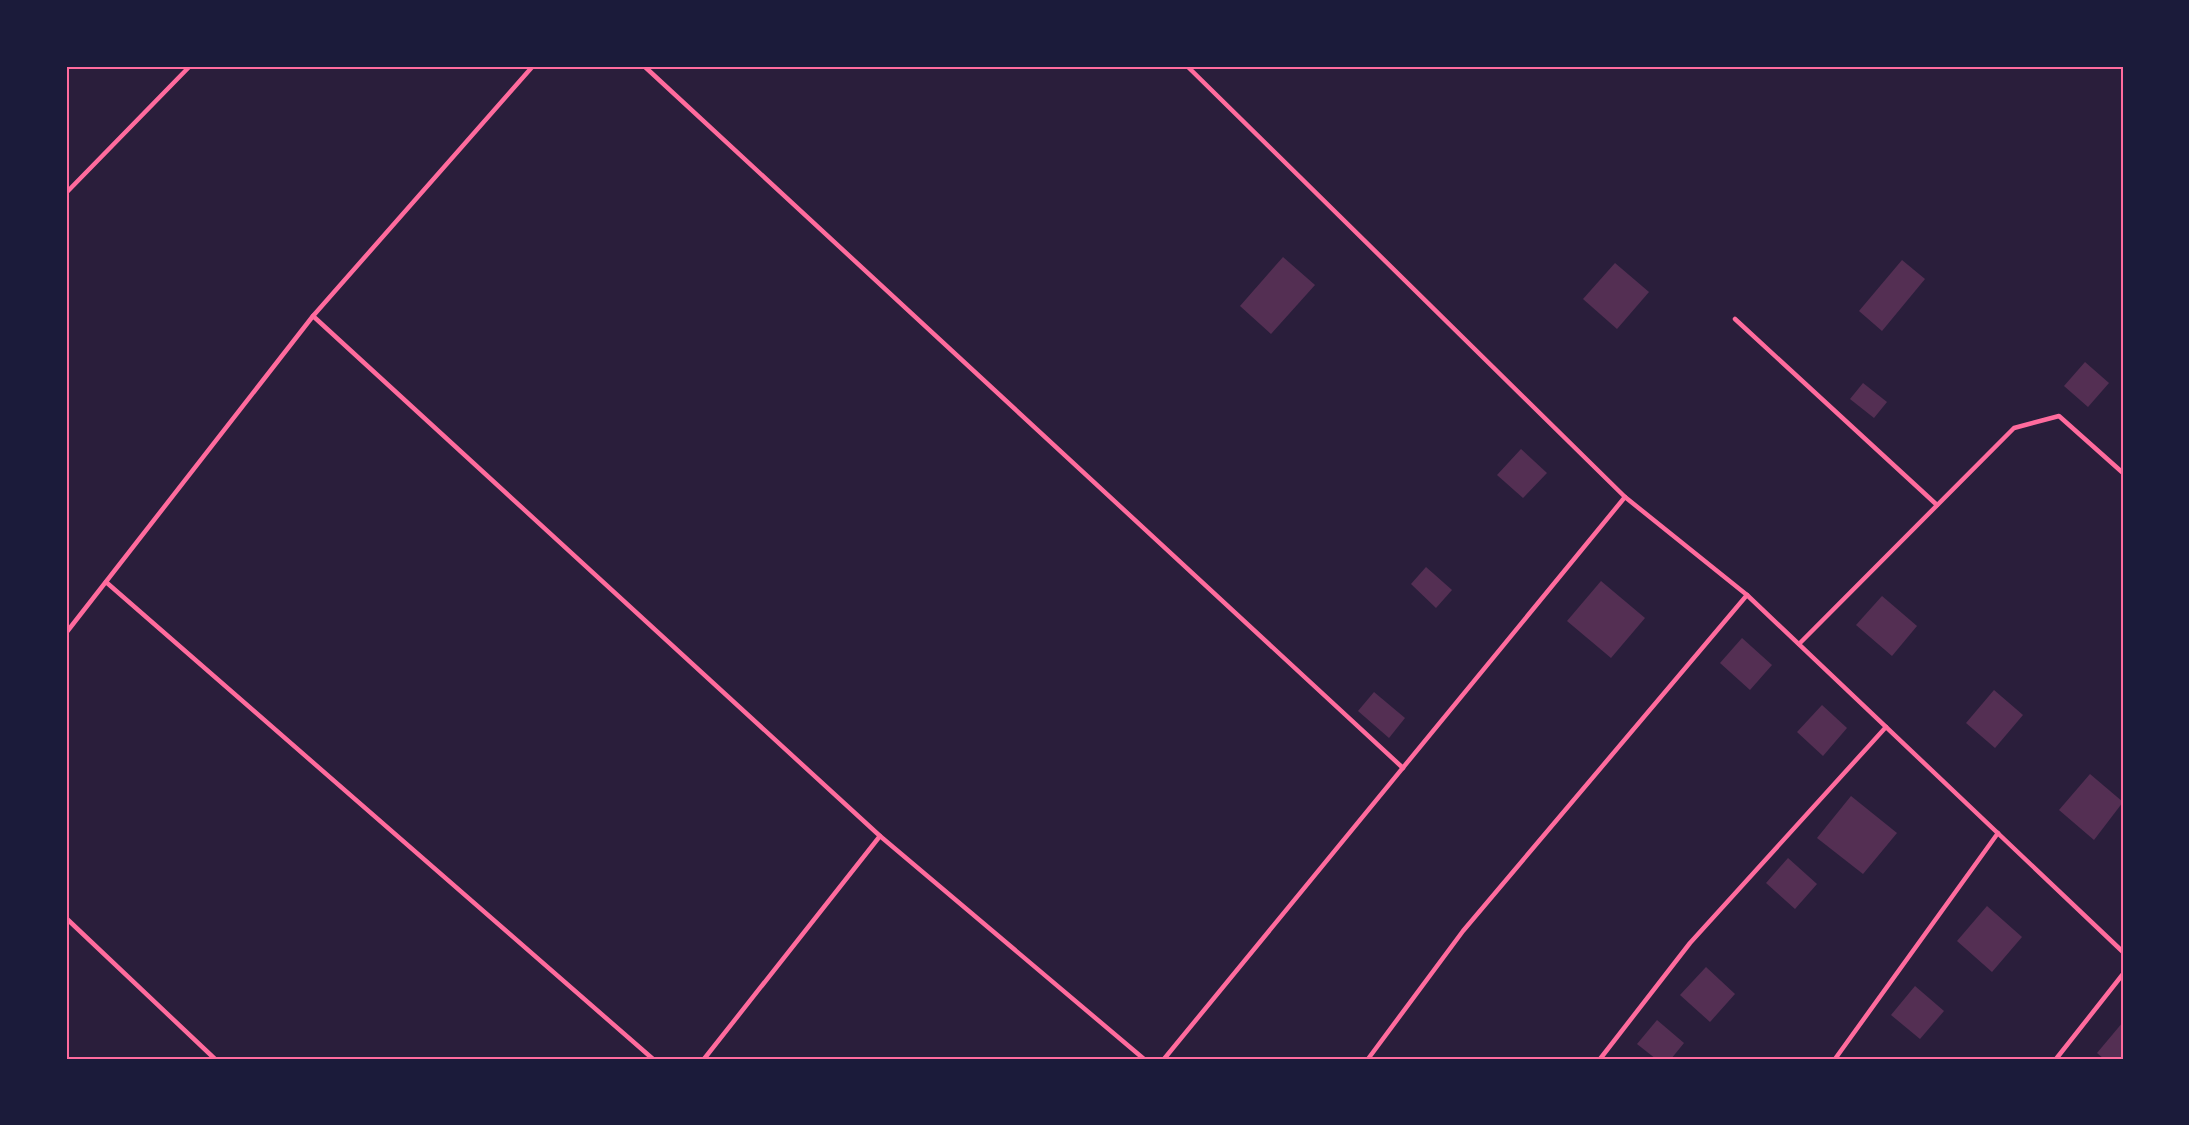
<svg xmlns="http://www.w3.org/2000/svg" width="2189" height="1125" font-family="Barlow,sans-serif">
<rect width="100%" height="100%" fill="#1b1b3a"/>
<!-- green -->
<rect fill="#2a1e3b" x="66" y="66" width="2057" height="993"/>
<!-- building -->
<g fill="#542f53">
<polygon points="1283,257 1315,285 1271,334 1240,306"/>
<polygon points="1902,260 1925,279 1882,331 1859,311"/>
<polygon points="1615,263 1649,292 1617,329 1583,299"/>
<polygon points="2085,362 2109,383 2088,407 2064,386"/>
<polygon points="1863,383 1887,402 1874,418 1850,399"/>
<polygon points="1521,449 1547,473 1523,498 1497,475"/>
<polygon points="1426,567 1452,590 1436,608 1411,584"/>
<polygon points="1601,581 1645,618 1611,658 1567,621"/>
<polygon points="1882,596 1917,626 1892,656 1856,625"/>
<polygon points="1742,638 1772,665 1750,690 1720,663"/>
<polygon points="1994,690 2023,715 1995,748 1966,723"/>
<polygon points="1374,692 1405,718 1389,738 1358,711"/>
<polygon points="1822,705 1847,728 1823,756 1797,732"/>
<polygon points="2090,774 2123,802 2094,840 2059,810"/>
<polygon points="1851,796 1897,833 1863,874 1817,838"/>
<polygon points="1788,858 1817,884 1795,909 1766,883"/>
<polygon points="1987,906 2022,937 1992,972 1957,941"/>
<polygon points="1706,967 1735,994 1710,1022 1680,995"/>
<polygon points="1915,986 1944,1011 1920,1039 1891,1015"/>
<polygon points="1657,1020 1684,1043 1671,1059 1656,1059 1637,1044"/>
<polygon points="2123,1022 2123,1059 2104,1059 2097,1053"/>
</g>
<g fill="none" stroke-linecap="round" stroke-linejoin="round">
<!-- service -->
<g stroke="#ff6b9d" stroke-width="4.5">
<polyline points="644,66 1403,768"/>
<polyline points="1187,66 1625,497 1747,595 2123,952"/>
<polyline points="66,193 190,66"/>
<polyline points="313,316 880,836 1144,1059"/>
<polyline points="1735,319 1937,505"/>
<polyline points="106,582 653,1059"/>
<polyline points="66,633 313,316 533,66"/>
<polyline points="1799,644 2014,428 2059,416 2123,473"/>
<polyline points="66,918 215,1059"/>
<polyline points="704,1059 880,836"/>
<polyline points="1164,1059 1625,497"/>
<polyline points="1368,1059 1463,931 1747,595"/>
<polyline points="1600,1059 1690,943 1886,727"/>
<polyline points="1835,1059 1998,833"/>
<polyline points="2056,1059 2123,974"/>
</g>
</g>
<!-- border -->
<rect width="2189" height="1125" fill="none" stroke="#1b1b3a" stroke-width="135"/>
<rect x="68" y="68" width="2054" height="990" fill="none" stroke="#ff6b9d" stroke-width="2"/>
</svg>
